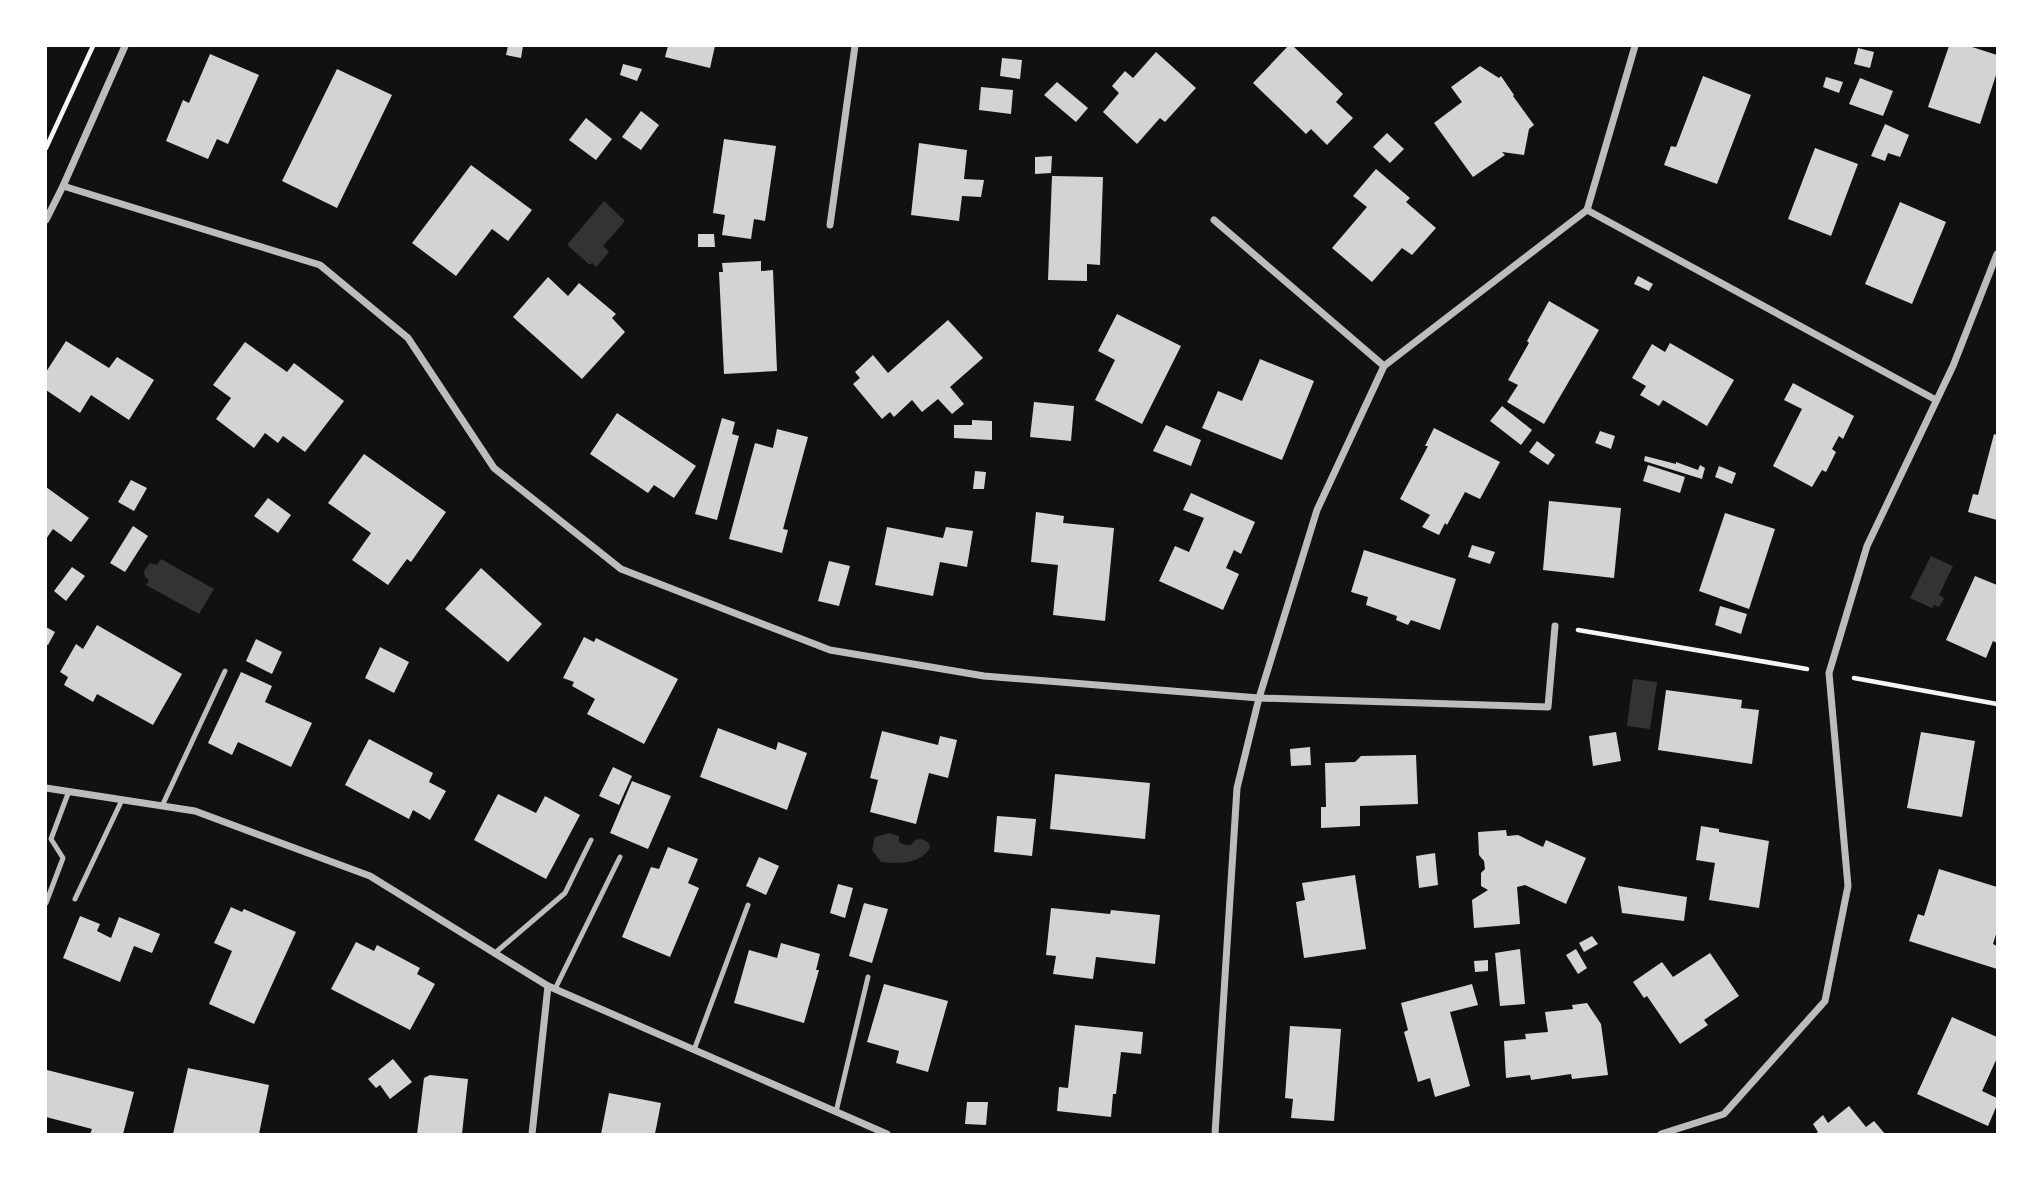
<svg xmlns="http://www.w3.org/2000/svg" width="2043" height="1180" font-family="'Roboto Condensed',sans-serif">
<rect width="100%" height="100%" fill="#111"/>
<!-- water -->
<g fill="#333">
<polygon points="604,201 625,221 603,246 609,252 596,267 592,263 590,265 567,245"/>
<polygon points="1931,556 1953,566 1939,595 1944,598 1939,607 1934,605 1932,608 1910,598"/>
<polygon points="161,559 214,589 199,614 146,585 149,580 145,577 144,571 150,563 157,565"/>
<polygon points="1633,679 1657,682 1650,729 1627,726"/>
<path d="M889,833L899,836V842L906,845H911L915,840L921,839L928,842L930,847C922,864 898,864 881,862L872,850L875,837Z"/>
</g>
<!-- building -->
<g fill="#d3d3d3">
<polygon points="508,46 523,46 521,58 506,55"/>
<polygon points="668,46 715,46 710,68 665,57"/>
<polygon points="1288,46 1293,46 1343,94 1336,102 1353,118 1327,145 1311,129 1306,134 1253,83"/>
<polygon points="1949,46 1969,46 1997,55 1997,72 1980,124 1928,107"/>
<polygon points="1858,48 1874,52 1870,68 1854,64"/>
<polygon points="1156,52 1196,88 1165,122 1160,118 1137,144 1103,112 1119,93 1112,86 1125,71 1133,78"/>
<polygon points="210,54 259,75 228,144 217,139 208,159 166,141 183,100 189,103"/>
<polygon points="1002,58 1022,60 1020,79 1000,76"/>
<polygon points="623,64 642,69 637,81 620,75"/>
<polygon points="1480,66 1499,78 1501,76 1514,95 1513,96 1534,125 1529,129 1524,155 1502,152 1505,155 1473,177 1434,123 1462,102 1451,87"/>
<polygon points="337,69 392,95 337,208 282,181"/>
<polygon points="1703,76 1751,95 1717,184 1664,165 1671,146 1676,147"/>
<polygon points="1826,77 1843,82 1839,93 1823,87"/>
<polygon points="1860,78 1893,91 1883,116 1849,104"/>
<polygon points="1057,82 1088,108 1076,122 1044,95"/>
<polygon points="981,87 1013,90 1011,114 979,110"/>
<polygon points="641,111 659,125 641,150 622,137"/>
<polygon points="586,118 612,139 596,160 569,140"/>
<polygon points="1885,124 1909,135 1900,157 1888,153 1885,161 1871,156"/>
<polygon points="1387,133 1404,149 1390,163 1373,147"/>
<polygon points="724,139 776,146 765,221 754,219 751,239 722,235 725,215 713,213"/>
<polygon points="919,143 967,150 964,179 984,180 981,197 962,196 959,221 911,215"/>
<polygon points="1815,148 1858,164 1831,236 1788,219"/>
<polygon points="1052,156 1051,173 1035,174 1035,157"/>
<polygon points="471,165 532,210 508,241 492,229 456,276 412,243"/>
<polygon points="1376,169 1410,198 1406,202 1436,228 1412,255 1402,248 1372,282 1332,248 1367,207 1353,196"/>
<polygon points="1052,176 1103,177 1100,265 1087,264 1087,281 1048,280"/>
<polygon points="1900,202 1946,222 1912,304 1865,284"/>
<polygon points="698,234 714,234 715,247 698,247"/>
<polygon points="761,261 761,271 773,270 777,371 724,374 719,272 723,272 722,263"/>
<polygon points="1638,276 1653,284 1649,291 1634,284"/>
<polygon points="548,277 568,296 579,283 616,314 612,318 625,332 582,379 513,317"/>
<polygon points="1549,301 1599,330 1544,424 1507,402 1518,385 1508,380 1529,343 1527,341"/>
<polygon points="1117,314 1181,346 1142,424 1095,400 1115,360 1098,351"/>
<polygon points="948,320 983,358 950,387 964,404 952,414 938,399 922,412 912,400 894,417 890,412 882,419 853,384 860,378 855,372 873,355 888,373"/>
<polygon points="66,341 109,368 117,357 154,380 129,420 91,395 80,413 46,390 46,372"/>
<polygon points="245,342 287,372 294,363 344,401 305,452 283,436 278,443 265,433 254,448 216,419 231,398 213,385"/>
<polygon points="1670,343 1734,380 1707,426 1663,400 1659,406 1640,395 1646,386 1632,378 1652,344 1665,352"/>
<polygon points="1260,359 1314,381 1282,460 1202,428 1218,391 1242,401"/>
<polygon points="1793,383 1854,416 1843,439 1839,436 1832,449 1836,452 1826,472 1822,470 1812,487 1773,466 1802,409 1784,400"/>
<polygon points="1034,402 1074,406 1071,441 1030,437"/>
<polygon points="1502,406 1532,430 1521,445 1490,421"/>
<polygon points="617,413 696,466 674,498 654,485 648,493 590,454"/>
<polygon points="722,418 735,422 732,434 739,436 717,520 695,514"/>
<polygon points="972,420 992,421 992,440 954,438 954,425 972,425"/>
<polygon points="1166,425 1201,440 1191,466 1153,451"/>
<polygon points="1434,428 1500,462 1480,499 1465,492 1447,525 1445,523 1439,535 1422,527 1430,515 1400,499 1428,446 1425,446"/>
<polygon points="777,429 808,437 783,529 788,530 782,553 729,539 755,443 773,448"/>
<polygon points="1600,431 1615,436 1611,449 1595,443"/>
<polygon points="1994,434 1997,435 1997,520 1968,512 1973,494 1978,495"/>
<polygon points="1537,441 1555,455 1548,465 1529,452"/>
<polygon points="364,454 446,512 411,562 407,559 388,585 352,560 371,533 328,503"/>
<polygon points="1645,456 1676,464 1676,462 1698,470 1700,465 1705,468 1702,479 1644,461"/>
<polygon points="1648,465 1685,477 1680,493 1643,481"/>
<polygon points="1719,466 1736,473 1732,484 1715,477"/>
<polygon points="975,471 986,472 984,489 973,489"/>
<polygon points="131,480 147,488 134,511 118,502"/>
<polygon points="46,487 89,518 71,542 53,529 46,539"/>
<polygon points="1191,493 1255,522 1241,554 1234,550 1226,568 1239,574 1223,610 1159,581 1175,546 1189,552 1204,518 1183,510"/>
<polygon points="268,498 291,515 278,533 254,516"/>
<polygon points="1549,501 1621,508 1614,578 1543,570"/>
<polygon points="1036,512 1064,516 1063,523 1114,528 1105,621 1053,615 1058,565 1031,562"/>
<polygon points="1725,513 1775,529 1749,609 1699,591"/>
<polygon points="133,526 148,536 125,572 110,563"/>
<polygon points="887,527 943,538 946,527 973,531 967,567 940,562 933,596 875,585"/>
<polygon points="1472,545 1495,552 1490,564 1468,557"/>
<polygon points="1364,550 1456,579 1440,630 1411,620 1408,625 1396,620 1397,616 1366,605 1368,597 1351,592"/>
<polygon points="829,561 850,566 839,606 818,601"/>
<polygon points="72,567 85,576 66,601 54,591"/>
<polygon points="481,568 542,624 508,662 445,609"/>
<polygon points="1975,576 1997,585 1997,643 1993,641 1986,658 1946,640"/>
<polygon points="1720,606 1747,614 1741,634 1715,625"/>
<polygon points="97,625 182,674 153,725 97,694 93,702 64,685 68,677 60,672 76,644 83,649"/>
<polygon points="46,627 55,632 48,645 46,644"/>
<polygon points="584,637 594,642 596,638 678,679 644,744 587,714 595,699 572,686 574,682 563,678"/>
<polygon points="256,639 282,652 272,674 246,661"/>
<polygon points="380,647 409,662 394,693 365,678"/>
<polygon points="241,672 272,686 265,702 312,723 291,767 238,742 232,755 208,743"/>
<polygon points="1666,690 1742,700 1741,708 1759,710 1752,764 1658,750"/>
<polygon points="718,728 776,750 778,742 807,753 787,810 700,777"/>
<polygon points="882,731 938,745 940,736 957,740 948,778 929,773 916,824 870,812 878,780 870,778"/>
<polygon points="1616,732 1621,761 1593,766 1589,736"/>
<polygon points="1921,732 1975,741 1962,817 1907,808"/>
<polygon points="369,739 433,773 429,782 446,791 430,820 413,810 409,819 345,785"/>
<polygon points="1310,747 1311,765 1291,766 1290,749"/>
<polygon points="1416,755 1418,804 1360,806 1360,826 1321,828 1321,807 1326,807 1325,763 1355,762 1361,756"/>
<polygon points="613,767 632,776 619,805 599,796"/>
<polygon points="1055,774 1150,783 1145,839 1050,829"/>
<polygon points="632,781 671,796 648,849 610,833"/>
<polygon points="498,794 536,813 545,796 580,815 546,879 474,840"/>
<polygon points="997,816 1036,819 1032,856 994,852"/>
<polygon points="1701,826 1719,829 1719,832 1769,841 1759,908 1709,900 1715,863 1696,860"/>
<polygon points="1506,830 1507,836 1518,835 1543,847 1546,840 1586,858 1566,904 1525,885 1517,887 1520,924 1474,928 1472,900 1488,890 1481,886 1481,873 1485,869 1484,861 1479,855 1478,832"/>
<polygon points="668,847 698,859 688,883 699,888 670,957 622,937 651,867 659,869"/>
<polygon points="1435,853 1438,885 1419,888 1416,856"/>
<polygon points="759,857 779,866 766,895 746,886"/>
<polygon points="1939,869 1997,887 1997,931 1993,944 1997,946 1997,969 1909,941 1918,914 1924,916"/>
<polygon points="1355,875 1366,949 1304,958 1296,902 1305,900 1302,883"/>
<polygon points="838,884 853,888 845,918 830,913"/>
<polygon points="1618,886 1687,897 1684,921 1622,913"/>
<polygon points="864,903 888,909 872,963 849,956"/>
<polygon points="231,907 242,912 244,909 296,932 254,1024 209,1004 232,951 214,943"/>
<polygon points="1051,908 1110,914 1111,910 1160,915 1155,964 1096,957 1093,979 1053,974 1056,956 1046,955"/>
<polygon points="80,916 100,924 97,931 111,938 119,917 160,934 152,953 134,946 120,982 63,958"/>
<polygon points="1592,936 1598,944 1584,952 1579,943"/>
<polygon points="356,942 374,951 377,945 420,968 417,974 435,984 410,1030 331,989"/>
<polygon points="781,943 820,954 816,970 819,970 804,1023 734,1003 749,950 777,958"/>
<polygon points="1520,949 1525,1004 1500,1006 1495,953"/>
<polygon points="1576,949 1587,968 1578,974 1566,955"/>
<polygon points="1710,953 1739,996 1704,1020 1708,1025 1680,1044 1647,996 1644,998 1633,982 1662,962 1673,977"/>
<polygon points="1488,960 1488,971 1475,972 1474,961"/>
<polygon points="884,984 948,1001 928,1072 896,1063 899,1051 867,1042"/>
<polygon points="1472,984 1478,1005 1450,1012 1470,1086 1435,1097 1430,1078 1418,1082 1404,1032 1408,1030 1401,1003"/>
<polygon points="1587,1003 1601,1024 1608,1075 1572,1079 1571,1074 1531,1080 1530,1075 1506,1078 1504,1041 1526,1039 1525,1034 1548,1032 1545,1012 1573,1009 1572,1005"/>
<polygon points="1952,1017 1997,1037 1997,1058 1982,1091 1997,1098 1997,1105 1988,1126 1917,1094"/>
<polygon points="1075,1025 1143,1032 1141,1054 1121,1052 1116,1094 1113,1094 1111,1117 1057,1111 1059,1087 1068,1088"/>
<polygon points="1290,1026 1341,1029 1334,1121 1291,1118 1293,1099 1285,1098"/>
<polygon points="393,1059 412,1082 390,1099 380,1085 376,1088 368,1079"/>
<polygon points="188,1068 269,1085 259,1134 173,1134"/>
<polygon points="47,1070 134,1092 123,1134 90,1134 92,1129 46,1117"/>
<polygon points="430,1075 468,1079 462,1134 417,1134 424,1078"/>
<polygon points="609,1093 661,1103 655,1134 601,1134"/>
<polygon points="967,1102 988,1102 986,1125 965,1124"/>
<polygon points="1849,1106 1866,1127 1874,1121 1885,1134 1815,1134 1818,1132 1813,1124 1823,1115 1828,1123"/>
</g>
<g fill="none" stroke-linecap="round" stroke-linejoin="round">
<!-- path -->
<g stroke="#f5f5f5" stroke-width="4.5">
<polyline points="46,148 93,46"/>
<polyline points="1578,630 1807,669"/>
<polyline points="1854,678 1997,704"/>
</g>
<!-- service -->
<g stroke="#bcbcbc" stroke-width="5">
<polyline points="162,806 225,671"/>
<polyline points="75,899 122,800"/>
<polyline points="46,903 63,858 51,839 69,791"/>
<polyline points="495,953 565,893 591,840"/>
<polyline points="555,989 620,857"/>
<polyline points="694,1050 748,905"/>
<polyline points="836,1112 868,977"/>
</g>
<!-- minor -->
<g stroke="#bcbcbc" stroke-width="7">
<polyline points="63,186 320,265 408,338 494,468 621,569 830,650 984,676 1259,698 1548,707 1555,626"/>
<polyline points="1587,210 1936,400"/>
<polyline points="46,220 63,186 125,46"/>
<polyline points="1214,220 1384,366"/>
<polyline points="830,225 855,46"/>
<polyline points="46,788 195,811 370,876 548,986 887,1134"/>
<polyline points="532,1134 548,986"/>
<polyline points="1215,1134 1237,788 1259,698 1317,510 1384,366 1587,210 1635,46"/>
<polyline points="1661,1134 1724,1114 1825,1001 1848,886 1829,673 1867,546 1953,366 1997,254"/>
</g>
</g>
<!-- border -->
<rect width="2043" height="1180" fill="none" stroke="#ffffff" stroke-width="94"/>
</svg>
